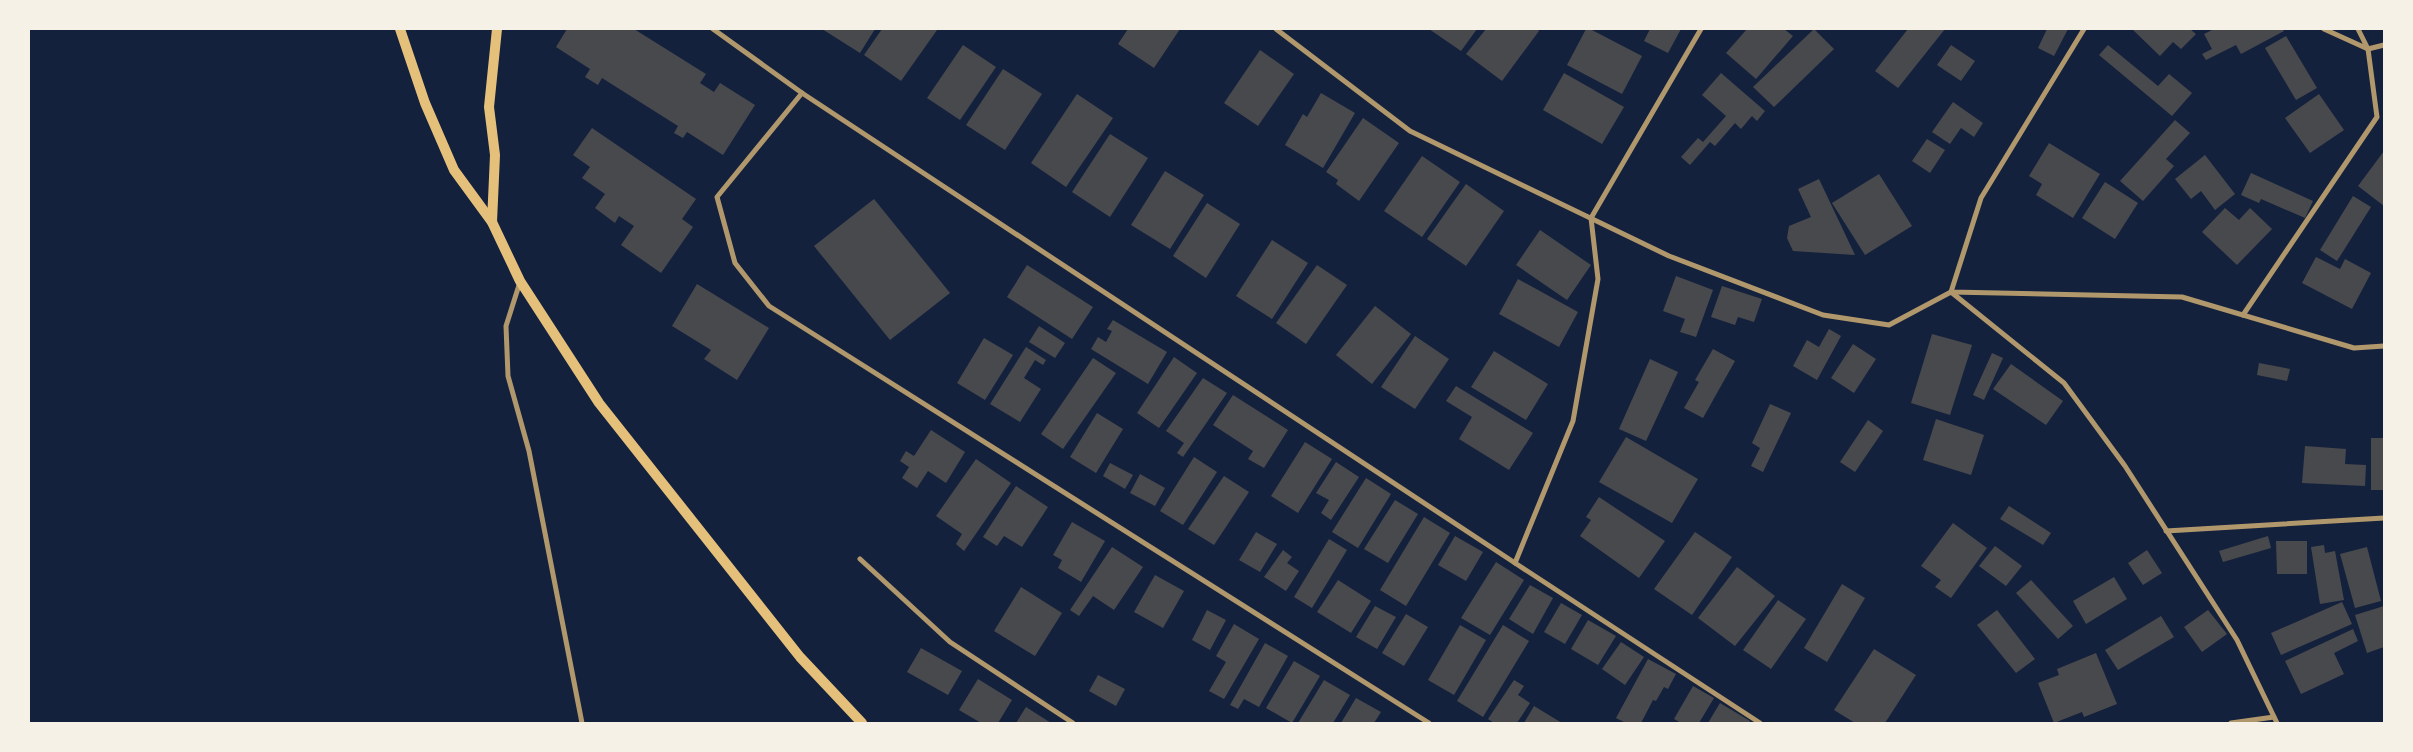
<svg xmlns="http://www.w3.org/2000/svg" width="2413" height="752" font-family="'IBM Plex Serif',serif">
<rect width="100%" height="100%" fill="#14213d"/>
<!-- building -->
<g fill="#48494c">
<polygon points="567,29 634,29 706,74 700,83 714,92 720,83 755,105 723,155 687,132 683,138 674,133 678,126 602,78 598,85 585,77 590,69 556,47"/>
<polygon points="822,29 875,29 860,53"/>
<polygon points="882,29 937,30 901,81 864,55"/>
<polygon points="1128,29 1180,29 1154,68 1118,44"/>
<polygon points="1429,29 1477,29 1461,51"/>
<polygon points="1486,29 1537,29 1539,31 1502,81 1466,54"/>
<polygon points="1586,29 1590,29 1642,56 1622,94 1567,65"/>
<polygon points="1650,29 1681,29 1668,53 1644,41"/>
<polygon points="1747,29 1784,29 1793,36 1756,79 1726,53"/>
<polygon points="1814,29 1834,49 1774,107 1753,87"/>
<polygon points="1908,29 1945,29 1898,88 1875,71"/>
<polygon points="2047,29 2068,29 2054,56 2038,48"/>
<polygon points="2132,29 2190,29 2196,34 2181,49 2173,42 2160,56"/>
<polygon points="2214,29 2282,29 2284,31 2241,54 2236,45 2206,60 2202,54 2212,49 2204,34"/>
<polygon points="2286,36 2317,88 2296,100 2265,48"/>
<polygon points="963,45 996,67 960,120 927,98"/>
<polygon points="1951,45 1975,61 1961,81 1937,65"/>
<polygon points="2108,45 2158,86 2169,74 2192,93 2172,116 2099,55"/>
<polygon points="1260,50 1294,74 1258,126 1224,103"/>
<polygon points="1003,69 1042,94 1005,150 966,125"/>
<polygon points="1564,73 1624,107 1602,144 1543,110"/>
<polygon points="1721,73 1765,111 1757,121 1752,116 1741,129 1735,123 1715,146 1710,142 1690,165 1681,157 1698,138 1703,142 1726,116 1702,95"/>
<polygon points="1321,93 1355,113 1323,168 1285,145 1303,114 1307,117"/>
<polygon points="1077,94 1113,118 1066,187 1031,163"/>
<polygon points="2319,94 2344,130 2310,153 2285,118"/>
<polygon points="1953,102 1983,123 1974,137 1961,128 1950,144 1932,132"/>
<polygon points="1363,118 1399,143 1359,201 1336,184 1338,180 1326,172"/>
<polygon points="2175,120 2190,133 2166,159 2174,166 2143,201 2120,181"/>
<polygon points="592,128 696,199 682,219 693,227 661,273 621,245 634,226 619,216 615,223 595,208 605,194 582,178 590,167 573,155"/>
<polygon points="1110,134 1148,158 1110,217 1072,192"/>
<polygon points="1927,139 1945,150 1930,173 1912,161"/>
<polygon points="2049,143 2100,174 2073,218 2036,195 2042,184 2029,176"/>
<polygon points="2384,151 2384,206 2358,186"/>
<polygon points="2205,155 2235,194 2215,210 2201,191 2191,199 2175,179"/>
<polygon points="1422,156 1460,182 1422,237 1384,211"/>
<polygon points="1165,171 1204,195 1170,249 1131,225"/>
<polygon points="2251,173 2313,201 2305,218 2261,199 2259,203 2241,195"/>
<polygon points="1879,174 1912,226 1865,255 1832,203"/>
<polygon points="1819,179 1855,255 1793,251 1787,238 1789,226 1811,217 1798,189"/>
<polygon points="2105,182 2138,203 2115,239 2082,218"/>
<polygon points="1466,184 1504,211 1466,266 1427,239"/>
<polygon points="2353,196 2371,207 2337,261 2320,250"/>
<polygon points="874,199 950,293 890,340 814,246"/>
<polygon points="1207,203 1240,224 1206,278 1173,256"/>
<polygon points="2225,208 2239,220 2250,208 2272,229 2237,265 2202,232"/>
<polygon points="1540,230 1591,265 1567,300 1516,265"/>
<polygon points="1272,240 1308,263 1272,319 1236,296"/>
<polygon points="2316,257 2340,269 2345,259 2371,273 2352,309 2302,283"/>
<polygon points="1027,265 1093,307 1072,339 1007,297"/>
<polygon points="1317,265 1347,285 1306,344 1276,323"/>
<polygon points="1676,276 1713,290 1696,337 1680,332 1685,319 1663,311"/>
<polygon points="1518,279 1578,312 1559,347 1499,314"/>
<polygon points="697,284 769,328 737,380 704,359 711,350 672,326"/>
<polygon points="1722,286 1762,299 1754,322 1738,317 1735,325 1711,317"/>
<polygon points="1375,306 1411,334 1372,384 1336,355"/>
<polygon points="1113,320 1167,352 1148,384 1091,349 1098,337 1106,342 1112,331 1107,329"/>
<polygon points="1039,326 1065,343 1055,358 1029,342"/>
<polygon points="1829,329 1841,336 1817,380 1793,366 1807,340 1819,347"/>
<polygon points="1932,334 1972,345 1950,415 1911,403"/>
<polygon points="1415,336 1449,359 1415,409 1381,387"/>
<polygon points="984,338 1013,355 985,400 957,383"/>
<polygon points="1853,344 1876,359 1854,393 1831,378"/>
<polygon points="1026,347 1046,360 1043,365 1035,360 1024,378 1041,389 1020,422 990,404"/>
<polygon points="1713,349 1735,361 1703,418 1684,408 1699,382 1695,380"/>
<polygon points="1494,351 1548,384 1526,420 1471,387"/>
<polygon points="1992,353 2003,358 1984,400 1973,395"/>
<polygon points="1174,357 1197,373 1159,428 1137,413"/>
<polygon points="1093,358 1116,373 1063,449 1041,434"/>
<polygon points="1650,359 1678,372 1646,441 1619,429"/>
<polygon points="2259,363 2290,369 2287,381 2257,375"/>
<polygon points="2011,364 2063,401 2046,425 1993,389"/>
<polygon points="1203,378 1227,393 1183,457 1177,453 1184,443 1166,431"/>
<polygon points="1456,386 1533,433 1509,470 1459,439 1472,417 1446,401"/>
<polygon points="1233,395 1288,430 1264,468 1248,459 1253,451 1213,425"/>
<polygon points="1770,404 1791,413 1763,472 1751,466 1760,448 1752,443"/>
<polygon points="1097,413 1123,429 1096,473 1070,457"/>
<polygon points="1936,419 1984,435 1971,475 1923,460"/>
<polygon points="1868,420 1883,431 1855,472 1840,462"/>
<polygon points="931,430 965,452 946,483 928,471 917,488 902,478 909,467 900,461 906,451 914,456"/>
<polygon points="1626,437 1698,479 1672,523 1599,482"/>
<rect x="2371" y="438" width="13" height="52"/>
<polygon points="1305,442 1332,459 1298,513 1271,496"/>
<polygon points="2305,446 2346,449 2345,464 2366,465 2365,486 2302,483"/>
<polygon points="1194,457 1217,472 1183,525 1160,511"/>
<polygon points="976,459 1011,483 964,551 956,544 962,534 936,516"/>
<polygon points="1336,462 1359,477 1331,520 1321,513 1329,500 1316,493"/>
<polygon points="1110,463 1133,475 1125,489 1103,476"/>
<polygon points="1140,474 1165,488 1155,506 1130,493"/>
<polygon points="1224,476 1249,492 1214,545 1188,529"/>
<polygon points="1366,478 1391,494 1358,548 1332,532"/>
<polygon points="1016,486 1048,507 1022,547 1004,536 997,546 983,537"/>
<polygon points="1599,497 1665,541 1639,578 1580,536 1591,520 1586,517"/>
<polygon points="1395,500 1418,514 1388,563 1364,549"/>
<polygon points="2009,506 2051,533 2043,545 2000,519"/>
<polygon points="1424,517 1450,533 1406,606 1380,590"/>
<polygon points="1072,522 1105,541 1081,582 1058,568 1062,560 1053,555"/>
<polygon points="1953,523 1987,548 1951,598 1935,587 1941,580 1921,566"/>
<polygon points="1256,532 1277,544 1260,572 1239,560"/>
<polygon points="1695,532 1732,557 1692,615 1654,589"/>
<polygon points="1455,536 1483,552 1466,581 1438,565"/>
<polygon points="2268,536 2271,548 2223,562 2219,551"/>
<polygon points="1329,539 1347,550 1312,608 1294,597"/>
<polygon points="2276,541 2307,541 2307,574 2277,574"/>
<polygon points="2324,545 2325,553 2335,551 2344,600 2320,604 2311,547"/>
<polygon points="1995,546 2022,566 2006,586 1979,566"/>
<polygon points="1112,547 1143,567 1114,610 1093,596 1079,616 1070,610"/>
<polygon points="2367,547 2381,601 2355,608 2340,554"/>
<polygon points="1283,550 1292,557 1287,563 1299,571 1286,591 1264,577"/>
<polygon points="2147,550 2162,573 2143,585 2128,563"/>
<polygon points="1496,562 1524,580 1490,635 1461,618"/>
<polygon points="1737,567 1775,596 1735,646 1698,618"/>
<polygon points="1155,575 1184,591 1163,628 1134,612"/>
<polygon points="2114,577 2127,599 2086,624 2073,601"/>
<polygon points="1338,580 1371,601 1351,633 1317,612"/>
<polygon points="2031,580 2073,626 2058,639 2016,593"/>
<polygon points="1842,584 1865,598 1827,662 1804,648"/>
<polygon points="1530,585 1553,598 1533,634 1509,619"/>
<polygon points="1021,587 1062,613 1035,656 994,631"/>
<polygon points="1778,600 1806,619 1771,669 1743,650"/>
<polygon points="2342,602 2352,624 2281,655 2271,633"/>
<polygon points="1561,603 1582,615 1565,644 1544,632"/>
<polygon points="1375,606 1396,617 1377,649 1356,637"/>
<polygon points="2384,606 2384,647 2367,653 2355,615"/>
<polygon points="1207,610 1226,620 1210,650 1192,640"/>
<polygon points="1997,610 2035,659 2016,673 1977,625"/>
<polygon points="2208,610 2227,634 2202,652 2184,627"/>
<polygon points="1406,614 1428,627 1404,666 1382,653"/>
<polygon points="2161,616 2174,637 2118,670 2105,650"/>
<polygon points="1588,620 1616,636 1598,665 1571,649"/>
<polygon points="1234,624 1259,639 1224,699 1209,691 1226,662 1216,656"/>
<polygon points="1460,625 1486,640 1454,695 1428,680"/>
<polygon points="1503,625 1529,641 1483,717 1457,701"/>
<polygon points="2353,629 2358,641 2334,653 2344,674 2301,694 2285,661"/>
<polygon points="1621,642 1644,657 1625,685 1602,669"/>
<polygon points="1265,643 1288,656 1259,707 1244,699 1238,709 1230,705"/>
<polygon points="921,648 962,671 948,695 907,672"/>
<polygon points="1874,649 1916,675 1885,723 1855,723 1834,710"/>
<polygon points="2096,653 2117,704 2084,717 2082,712 2054,723 2038,683 2059,675 2057,669"/>
<polygon points="1648,659 1676,674 1668,689 1664,687 1656,701 1653,700 1641,723 1626,723 1616,718"/>
<polygon points="1294,661 1320,676 1292,723 1266,708"/>
<polygon points="1098,675 1125,689 1116,706 1089,691"/>
<polygon points="978,679 1012,700 998,723 981,723 959,710"/>
<polygon points="1324,680 1350,695 1333,723 1298,723"/>
<polygon points="1514,680 1524,686 1518,695 1530,703 1517,723 1494,723 1488,719"/>
<polygon points="1693,686 1714,698 1699,723 1681,723 1674,719"/>
<polygon points="1356,698 1381,712 1374,723 1341,723"/>
<polygon points="1720,703 1750,721 1749,723 1708,723"/>
<polygon points="1534,706 1562,723 1524,723"/>
<polygon points="1026,707 1051,723 1016,723"/>
</g>
<g fill="none" stroke-linecap="round" stroke-linejoin="round">
<!-- minor -->
<g stroke="#b1986c" stroke-width="5">
<polyline points="713,29 802,93 1515,563"/>
<polyline points="1276,29 1410,131 1669,256 1823,315 1889,325 1951,292 2064,383 2125,466 2237,640 2277,723"/>
<polyline points="1701,29 1591,218 1598,279 1573,421 1515,563 1760,723"/>
<polyline points="2084,29 1981,198 1951,292 2182,297 2354,348 2384,346"/>
<polyline points="2324,29 2368,49 2358,29"/>
<polyline points="802,93 717,197 735,263 769,306 1429,723"/>
<polyline points="520,282 506,326 508,376 529,451 582,723"/>
<polyline points="2243,315 2377,117 2368,49 2384,45"/>
<polyline points="2166,531 2384,518"/>
<polyline points="860,559 950,642 1073,723"/>
<polyline points="2231,723 2274,717"/>
</g>
<!-- secondary -->
<g stroke="#e5c07b" stroke-width="10">
<polyline points="400,29 425,103 454,170 492,222 520,281 599,403 800,657 862,723"/>
<polyline points="492,222 495,155 489,107 497,29"/>
</g>
</g>
<!-- border -->
<rect width="2413" height="752" fill="none" stroke="#f6f1e7" stroke-width="60"/>
</svg>
